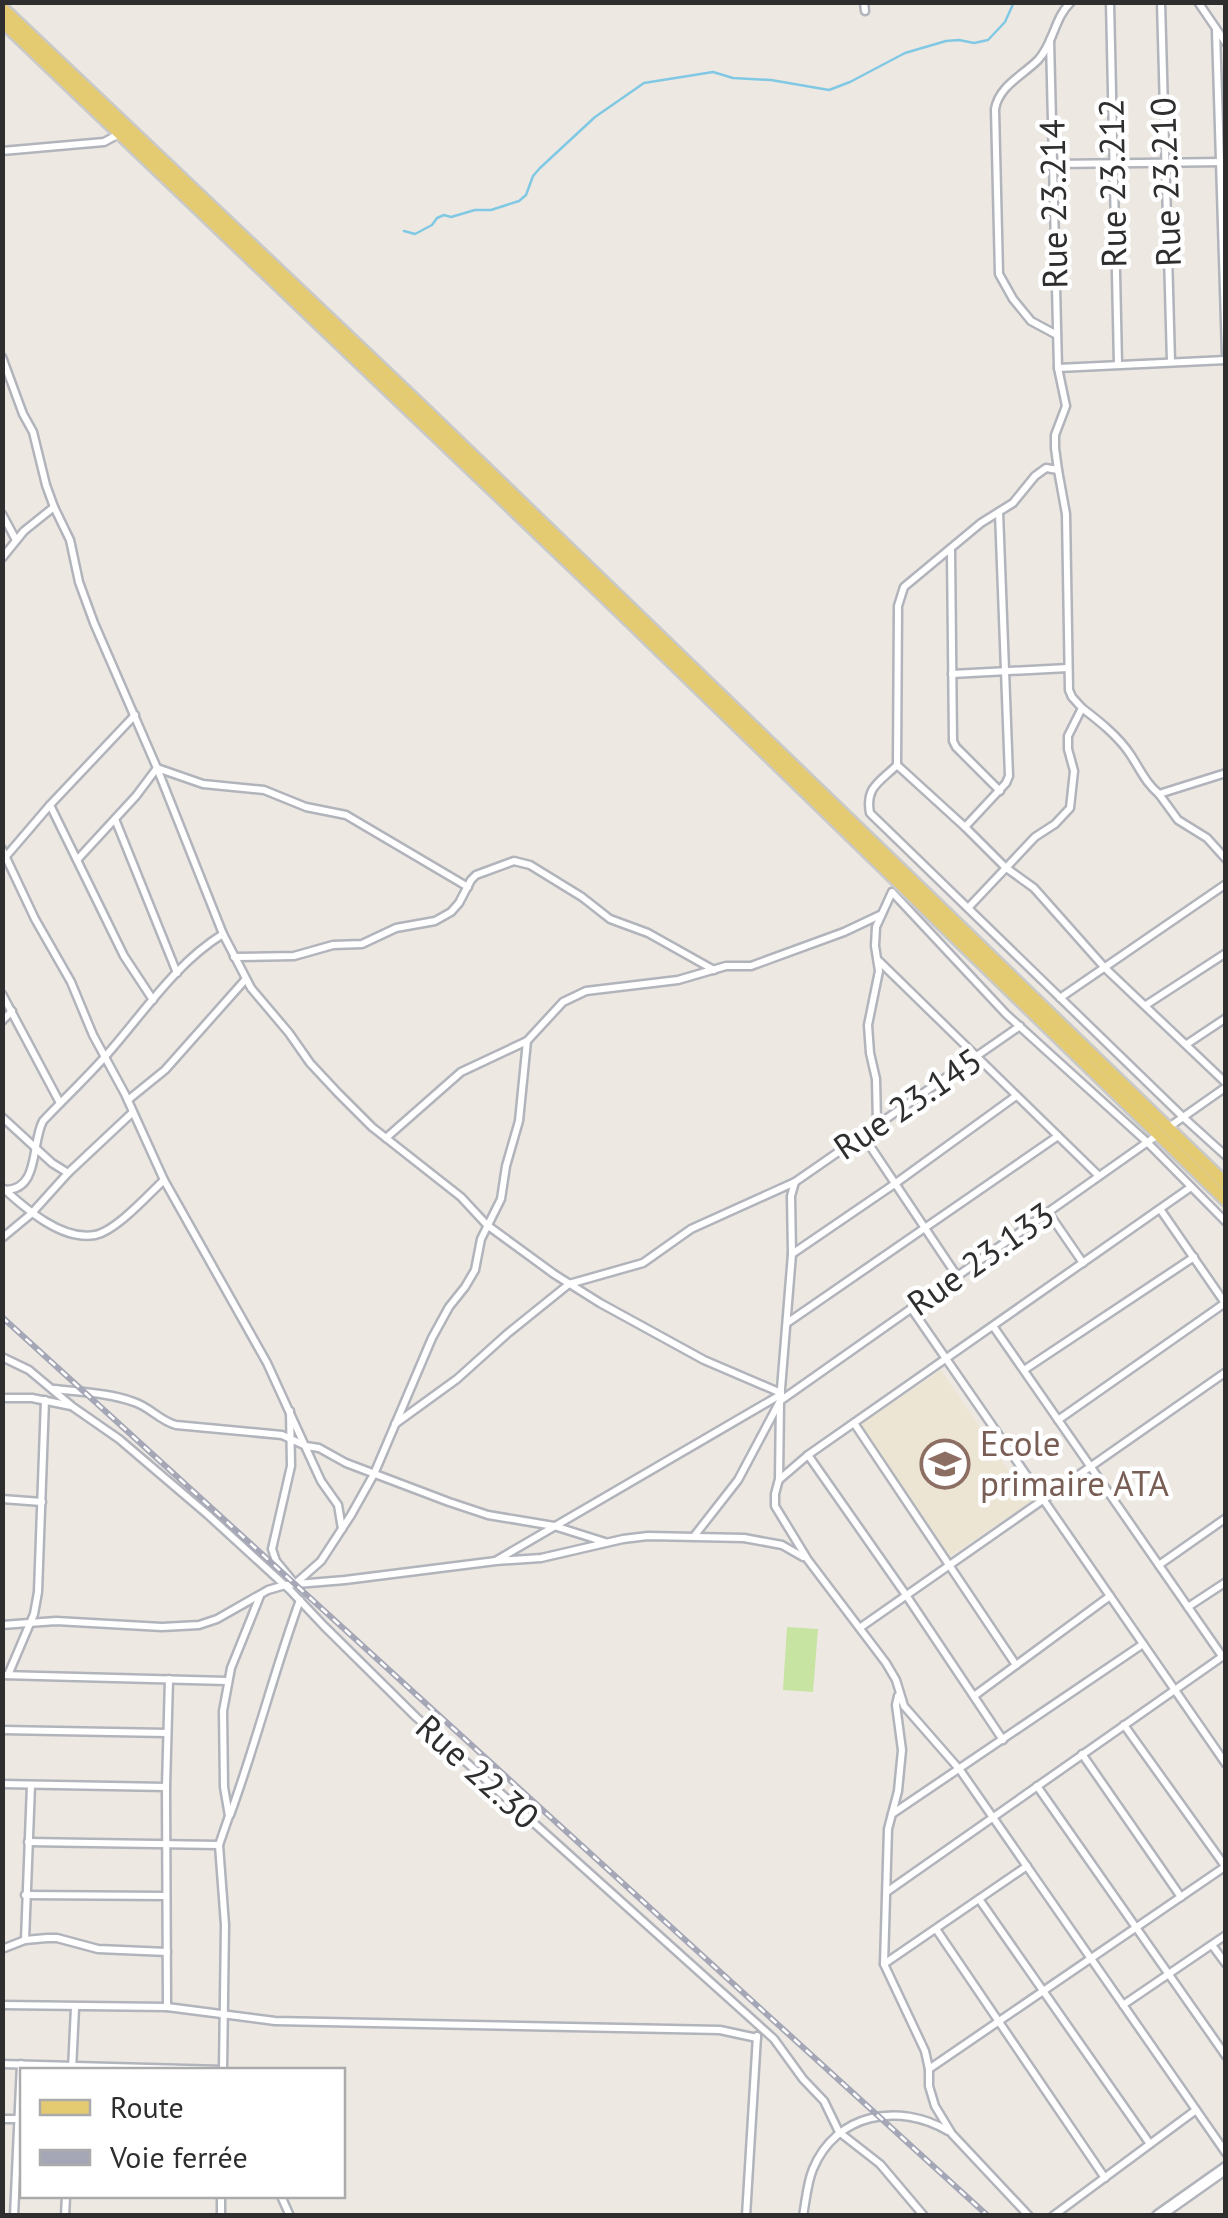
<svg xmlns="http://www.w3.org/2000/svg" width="1228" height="2218" font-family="'PT Sans',sans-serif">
<rect width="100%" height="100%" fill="#ede9e2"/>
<!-- education -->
<polygon fill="#ede5d4" points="941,1370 1030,1502 949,1557 860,1425"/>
<!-- pitch -->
<polygon fill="#c7e4a2" points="787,1627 818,1629 813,1692 783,1690"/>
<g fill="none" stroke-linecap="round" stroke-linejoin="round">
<!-- stream -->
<polyline stroke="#81c8e4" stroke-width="2.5" points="404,231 415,234 432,225 437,218 444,215 451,217 475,210 491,210 519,201 526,195 533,176 540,168 595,117 644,83 713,72 733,78 771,80 829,90 850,82 905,53 946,41 959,40 974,43 988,40 1005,22 1014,2"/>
<!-- street casing -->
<g stroke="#b2b4bc" stroke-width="11">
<g id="street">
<polyline points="864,2 865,11"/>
<polyline points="1110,2 1118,364"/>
<polyline points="1161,2 1171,362"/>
<polyline points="1198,2 1226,43"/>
<polyline points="1216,31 1226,355"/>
<path d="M1050,40L1058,368L1066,406L1055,435V448L1058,470L1046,468L1035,476L1013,503L981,523L904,587L898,606L897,765C880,782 865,787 870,813L1183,1117L1226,1156"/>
<polyline points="2,151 104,142 119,134"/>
<polyline points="1053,164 1226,162"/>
<path d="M1057,335L1031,321L1013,299L999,274L995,109C999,86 1022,76 1038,60C1054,43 1054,18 1071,2"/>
<polyline points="2,357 23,414 33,432 46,485 54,507 70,540 79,582 94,623 157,768 223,934 251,988 289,1033 310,1063 338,1093 372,1127 461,1197 487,1225 554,1274 600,1303 704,1360 781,1393"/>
<polyline points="1058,368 1226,360"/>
<polyline points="2,514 16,540"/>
<polyline points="951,551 953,741 956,747 1000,791"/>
<polyline points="2,558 24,531 54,507"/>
<polyline points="952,674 1068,668"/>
<path d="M1082,708C1099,721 1118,736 1130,754C1140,769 1145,782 1159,794"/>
<polyline points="897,765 965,827 1005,867 1034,888 1105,968 1226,1083"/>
<polyline points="1226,773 1159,794 1178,820 1207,838 1226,859"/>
<polyline points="50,805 124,956 153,1000"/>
<polyline points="115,819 177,973"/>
<polyline points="965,827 1006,783 1009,776 999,512"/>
<polyline points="2,849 35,919 71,982 93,1035 125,1094 164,1180 267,1363 321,1481 338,1505 342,1529"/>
<polyline points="77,860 136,796 157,768 203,784 264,790 306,807 346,815 468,887"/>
<polyline points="2,861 50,805 135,715"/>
<polyline points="969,907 1035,837 1055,824 1070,808 1074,771 1068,749 1068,736 1082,708 1072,697 1069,690 1066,514 1058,470"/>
<polyline points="234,957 294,956 333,945 362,944 396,928 435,921 451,912 459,903 471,880 476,875 514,861 530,865 582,897 610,919 648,933 714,970"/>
<polyline points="879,961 1099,1176"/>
<polyline points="2,994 60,1103"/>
<polyline points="1060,998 1226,884"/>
<polyline points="1146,1005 1226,953"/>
<polyline points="2,1021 12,1011"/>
<polyline points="1187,1044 1226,1018"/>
<polyline points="128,1100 165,1070 245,980"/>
<polyline points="2,1117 52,1163 68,1173"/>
<polyline points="877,1123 876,1079 870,1053 868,1025 879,971 875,946 876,927 892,892 1006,1014 1147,1142 1226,1222"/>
<polyline points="1169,1127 1226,1087"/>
<polyline points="862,1134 957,1276"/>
<polyline points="386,1138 461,1072 527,1041 563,1002 586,991 678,980 726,966 751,966 844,932 880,915"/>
<polyline points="795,1182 791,1196 792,1254 780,1401 779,1479 775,1494 775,1506 808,1560 886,1663 896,1680 904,1706 960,1770 1226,2153"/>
<path d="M4,1189C26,1209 62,1241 95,1235C116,1231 148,1195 164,1180"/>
<path d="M5,1190C40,1190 31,1143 43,1121C63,1100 84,1080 103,1059C141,1017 174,964 223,934"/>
<polyline points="1160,1209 1225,1303"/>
<polyline points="1048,1212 1083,1263"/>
<polyline points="2,1238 31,1214 68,1173 133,1112"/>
<polyline points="792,1254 896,1183 1016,1096"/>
<polyline points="911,1308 1226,1764"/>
<polyline points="787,1323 1058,1136"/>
<polyline points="993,1326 1222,1656"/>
<polyline points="2,1357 29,1370 73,1407 119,1439 207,1514 290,1590 324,1626 416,1717 774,2039 803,2079 824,2101 839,2132 880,2164 924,2216"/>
<polyline points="1024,1370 1194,1257"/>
<path d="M54,1389C80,1392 110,1393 134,1402C150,1407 160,1421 176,1425L282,1435L306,1446L319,1448L346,1463L449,1502L488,1515L554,1526L605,1542"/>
<polyline points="2,1398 32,1398 71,1406"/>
<polyline points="290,1411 291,1466 272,1549 276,1561 295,1584 321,1561 351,1515 374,1474 432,1338 449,1307 465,1287 475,1270 481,1239 501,1199 506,1166 519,1121 527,1041"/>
<polyline points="1058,1420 1225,1303"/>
<polyline points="854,1423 1016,1665"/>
<polyline points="395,1424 457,1379 507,1334 569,1284 643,1263 691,1229 795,1182 1020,1026"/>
<polyline points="808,1455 906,1595 1003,1740"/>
<polyline points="780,1479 808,1455 1191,1187"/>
<polyline points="2,1499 42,1502"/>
<polyline points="695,1535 738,1480 780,1401 1159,1134"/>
<polyline points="497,1560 780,1395"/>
<polyline points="1159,1565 1226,1518"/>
<polyline points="1188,1607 1226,1582"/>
<polyline points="2,1625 56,1621 162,1627 199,1625 217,1619 268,1590 285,1585 345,1580 496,1561 541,1558 623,1539 648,1536 744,1538 782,1545 803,1557"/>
<polyline points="861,1627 1226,1372"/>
<polyline points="2,1675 227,1681"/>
<polyline points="8,1675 34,1614 38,1592 45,1400"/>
<polyline points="898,1696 896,1705 902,1750 898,1791 888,1829 884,1964 925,2051 929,2069 929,2086 935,2106 952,2134 1029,2216"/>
<polyline points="974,1696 1110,1596"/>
<polyline points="1124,1725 1225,1866"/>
<polyline points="2,1730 167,1733"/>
<polyline points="1082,1754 1181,1897"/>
<polyline points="2,1784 166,1787"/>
<polyline points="1037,1786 1226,2056"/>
<polyline points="892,1814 1143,1644"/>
<path d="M230,1815C256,1744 274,1671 300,1600"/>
<polyline points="28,1842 219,1845"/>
<polyline points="888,1891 1226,1654"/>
<polyline points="25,1895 166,1896"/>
<polyline points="979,1899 1150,2144"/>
<polyline points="936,1929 1105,2178"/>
<polyline points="25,1940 31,1785"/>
<polyline points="1212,1945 1226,1964"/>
<polyline points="2,1949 25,1940 47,1938 57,1938 98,1949 167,1952"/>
<polyline points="884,1964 1027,1866"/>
<polyline points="2,2005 167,2007 275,2021 720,2030 757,2038"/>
<polyline points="1123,2005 1226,1935"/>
<polyline points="167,2007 166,1787 169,1679"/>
<polyline points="2,2064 223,2070"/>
<polyline points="929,2069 1226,1866"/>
<polyline points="72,2070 75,2008"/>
<polyline points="223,2070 225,1925 219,1845 229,1816 224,1787 223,1711 231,1668 260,1596"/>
<polyline points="2,2119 18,2119"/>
<polyline points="281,2196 290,2216"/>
<polyline points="14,2216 21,2064"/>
<polyline points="65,2216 66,2196"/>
<polyline points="221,2216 221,2196"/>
<polyline points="746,2216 757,2036"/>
<path d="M803,2216C806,2200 807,2183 813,2169C836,2113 899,2102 948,2131"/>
<polyline points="1053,2216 1196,2110"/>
</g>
</g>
<!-- secondary casing -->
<g stroke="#b2b4bc" stroke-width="15">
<polyline id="secondary" points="1158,2216 1226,2168"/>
</g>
<!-- primary casing -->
<g stroke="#c9c9c9" stroke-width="16">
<g id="primary">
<polyline points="2,8 418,403 1226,1184"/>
<polyline points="2,21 605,597 1226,1200"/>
</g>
</g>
<!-- street -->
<use href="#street" stroke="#fff" stroke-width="6"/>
<!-- secondary -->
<use href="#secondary" stroke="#fff" stroke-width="10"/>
<!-- primary -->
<use href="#primary" stroke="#e4cb71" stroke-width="11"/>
<!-- rail casing -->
<g stroke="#a5a7b6" stroke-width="6">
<polyline id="rail" points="2,1317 988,2216"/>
</g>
<!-- rail -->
<use href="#rail" stroke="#fff" stroke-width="2.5" stroke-dasharray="8" stroke-linecap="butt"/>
</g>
<!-- icons -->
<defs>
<g id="school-ring" transform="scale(2.5)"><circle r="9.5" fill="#fff" stroke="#8d6e63" stroke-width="1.5"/><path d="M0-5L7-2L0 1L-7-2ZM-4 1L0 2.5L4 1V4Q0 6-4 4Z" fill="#8d6e63"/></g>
</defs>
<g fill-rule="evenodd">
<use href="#school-ring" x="945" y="1464"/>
</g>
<g text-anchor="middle" stroke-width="9" stroke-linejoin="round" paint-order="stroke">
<!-- street labels -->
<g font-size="35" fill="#2e2e2e" stroke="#fff">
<text transform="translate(1166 182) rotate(-92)" y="12">Rue 23.210</text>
<text transform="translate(1113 183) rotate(-91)" y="12">Rue 23.212</text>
<text transform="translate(1054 204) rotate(-91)" y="12">Rue 23.214</text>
<text transform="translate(908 1104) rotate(-34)" y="12">Rue 23.145</text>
<text transform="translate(981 1259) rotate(-35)" y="12">Rue 23.133</text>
<text transform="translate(477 1772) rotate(42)" y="12">Rue 22.30</text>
</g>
<!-- education labels -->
<g font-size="35" fill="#785e54" stroke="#fff" text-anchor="start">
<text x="980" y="1456">Ecole<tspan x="980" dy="40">primaire ATA</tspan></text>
</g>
</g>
<!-- border -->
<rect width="1228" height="2218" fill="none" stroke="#2e2e2e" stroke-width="10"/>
<!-- legend -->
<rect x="20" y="2068" width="325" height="130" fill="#ffffff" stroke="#ababab" stroke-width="2.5"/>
<rect x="40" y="2100" width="50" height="15" fill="#e4cb71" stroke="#ababab" stroke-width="2.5"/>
<text x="110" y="2118" font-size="30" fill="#2e2e2e">Route</text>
<rect x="40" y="2150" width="50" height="15" fill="#a5a7b6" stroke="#ababab" stroke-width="2.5"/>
<text x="110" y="2168" font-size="30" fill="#2e2e2e">Voie ferrée</text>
</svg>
